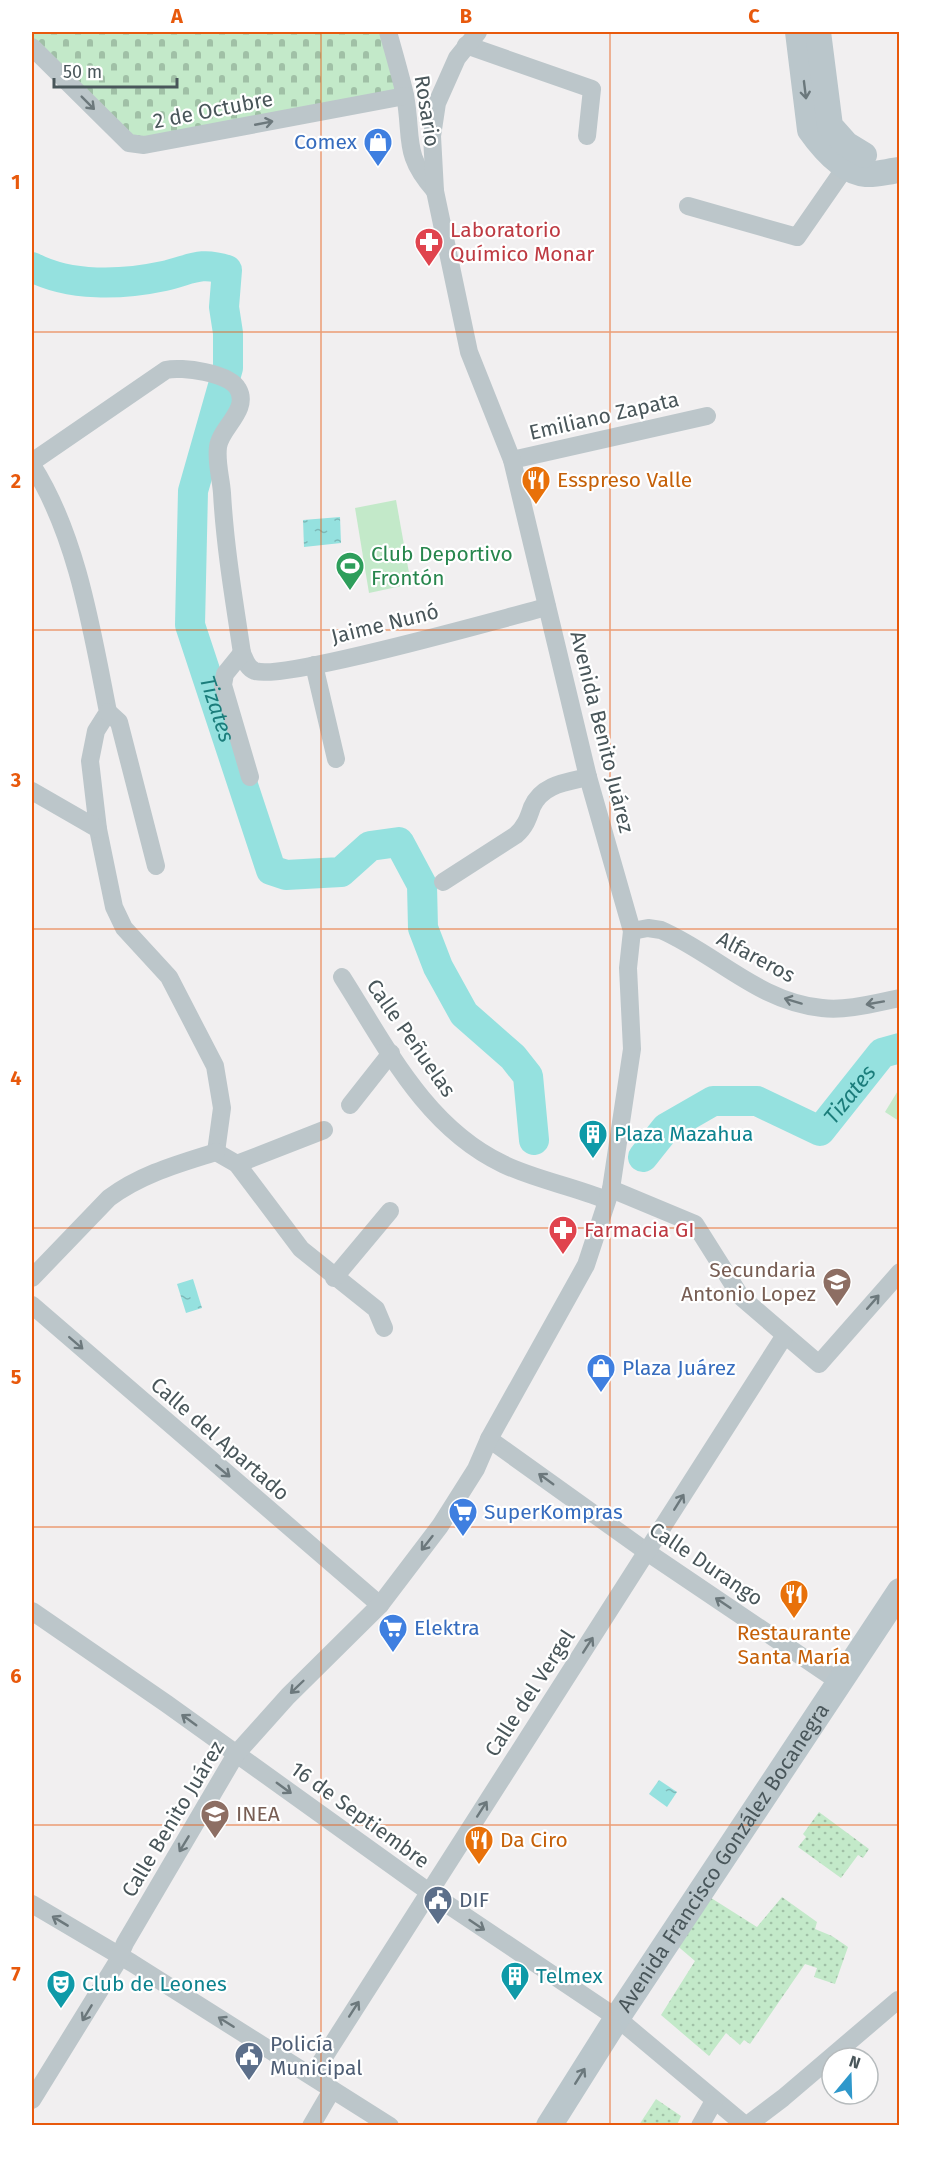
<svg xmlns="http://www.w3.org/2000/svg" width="931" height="2157" font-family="'Fira Sans',sans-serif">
<defs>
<pattern id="grass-dots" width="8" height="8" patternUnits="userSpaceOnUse" patternTransform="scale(1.5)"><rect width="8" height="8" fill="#c3e9c9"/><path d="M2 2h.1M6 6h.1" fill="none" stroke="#a0c0a6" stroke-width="1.8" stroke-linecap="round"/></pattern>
<pattern id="cemetery-stones" width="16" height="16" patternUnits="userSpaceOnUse" patternTransform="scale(1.5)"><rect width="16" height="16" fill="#c3e9c9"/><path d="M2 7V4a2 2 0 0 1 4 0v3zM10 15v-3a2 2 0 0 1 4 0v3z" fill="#a0c0a6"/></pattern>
<pattern id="water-ripples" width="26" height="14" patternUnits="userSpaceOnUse" patternTransform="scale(1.5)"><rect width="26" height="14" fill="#95e1df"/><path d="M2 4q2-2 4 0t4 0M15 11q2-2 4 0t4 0" fill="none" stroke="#7cb9b8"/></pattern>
</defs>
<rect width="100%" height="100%" fill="#f1eff0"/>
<!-- grass -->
<g fill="url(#grass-dots)">
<polygon points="819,1812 869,1849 863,1858 858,1855 841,1878 798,1847 806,1837 803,1834"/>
<polygon points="708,1896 757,1927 782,1897 817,1922 815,1929 832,1936 848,1947 835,1984 814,1977 817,1968 805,1964 750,2044 744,2040 740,2045 726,2033 709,2056 661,2015 695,1961 674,1943"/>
<polygon points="656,2099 681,2116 677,2125 639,2125"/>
</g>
<!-- cemetery -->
<polygon fill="url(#cemetery-stones)" points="32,32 381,32 397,93 134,139 32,39"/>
<!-- pitch -->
<g fill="#c3e9c9">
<polygon points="396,500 411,584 369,593 355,508"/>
<polygon points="899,1089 899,1121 885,1112"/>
</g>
<!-- water -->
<g fill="url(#water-ripples)">
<polygon points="340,517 341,543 304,547 303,520"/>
<polygon points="193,1279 202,1308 186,1313 177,1284"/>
<polygon points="659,1780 677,1792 667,1807 649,1794"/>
</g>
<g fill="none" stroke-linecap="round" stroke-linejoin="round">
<!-- river -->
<g stroke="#95e1df" stroke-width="30">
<path id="s1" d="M32,267C70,287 122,285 164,276C191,270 199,261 227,270L224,307L228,333V368L193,491L190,625L271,870L286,875L341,872L370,846L399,842L422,885L423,928L438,967L464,1014L513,1057L528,1076L534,1140"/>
<path id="s2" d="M643,1157L666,1128L713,1101H757L820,1131L882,1053L900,1048"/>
</g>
<!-- street -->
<g stroke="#bcc6ca" stroke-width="18">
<path d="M388,32C394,53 400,74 405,95C413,139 402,154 435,191"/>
<polyline points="466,45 592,89 587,136"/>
<polyline points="32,47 129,143 144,145 405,96"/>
<polyline points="688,206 797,237 847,165"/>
<polyline points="512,460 707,416"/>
<path d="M32,462L166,370C181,366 230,373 238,389C250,410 220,428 218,447C216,463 221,478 222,493C225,547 234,600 242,653C245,660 247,668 255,671C284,681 503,618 547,607"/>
<path d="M32,465C77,535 92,631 108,712L96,731L90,761L98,829L114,907L124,928L169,977L215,1066L222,1108L216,1152"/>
<polyline points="242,653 225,674 223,685 250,777"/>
<polyline points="314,665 336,759"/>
<polyline points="108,712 119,722 156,866"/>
<polyline points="32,791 98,829"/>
<path d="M443,882L516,835C525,827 528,819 532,807C542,784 567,782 588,777"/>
<path d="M632,931L648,928L661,930C716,954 759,1002 822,1008C847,1011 875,1003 900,998"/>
<path d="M342,977C386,1046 425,1127 503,1164C536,1180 573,1186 606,1200"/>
<polyline points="350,1105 391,1053"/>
<polyline points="216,1152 237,1164 301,1249 376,1309 384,1328"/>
<polyline points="237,1164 324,1130"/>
<polyline points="611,1189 695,1224 741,1297 819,1364 900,1272"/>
<path d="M32,1278L109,1198C141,1174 178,1164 216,1152"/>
<polyline points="334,1278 390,1211"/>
<polyline points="32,1305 380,1605"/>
<polyline points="489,1439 647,1552 841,1683"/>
<polyline points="32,1611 167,1704 429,1892 617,2018 746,2126 783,2098 898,2000"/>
<polyline points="32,1904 132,1963 390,2126"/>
<polyline points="312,2076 785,1335"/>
<polyline points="32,2100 116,1964 125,1943 236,1754 288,1696 380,1605 440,1526 476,1469 489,1439 586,1265 611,1189 632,1049 628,968 632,931 588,777 512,460 469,352 435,191 432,136 437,103 457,58 478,32"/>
<polyline points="311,2126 332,2090"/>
<polyline points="700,2126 714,2101"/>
</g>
<!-- secondary -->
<g stroke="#bac6cb" stroke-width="26">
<path d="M798,32L810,130C822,147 843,172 866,174C876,175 889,171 900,170"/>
<polyline points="818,32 830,126 846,144 864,155"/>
<path id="s3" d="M549,2126L617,2018L900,1591"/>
</g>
</g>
<!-- one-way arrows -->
<defs><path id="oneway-shaft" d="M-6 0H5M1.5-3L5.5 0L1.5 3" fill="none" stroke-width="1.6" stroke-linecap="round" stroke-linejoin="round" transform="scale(1.5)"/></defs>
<g stroke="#6b787c">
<use href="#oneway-shaft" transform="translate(805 90) rotate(83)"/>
<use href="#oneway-shaft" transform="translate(580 2076) rotate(-58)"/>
</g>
<g stroke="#6c787c">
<use href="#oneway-shaft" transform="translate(88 103) rotate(45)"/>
<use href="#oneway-shaft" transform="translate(264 123) rotate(-11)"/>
<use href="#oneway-shaft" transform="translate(793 1001) rotate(-163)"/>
<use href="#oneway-shaft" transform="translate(875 1003) rotate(170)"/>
<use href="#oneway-shaft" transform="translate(873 1302) rotate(-49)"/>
<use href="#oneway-shaft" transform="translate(76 1343) rotate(41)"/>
<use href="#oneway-shaft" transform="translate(223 1471) rotate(40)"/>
<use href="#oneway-shaft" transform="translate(546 1479) rotate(-144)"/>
<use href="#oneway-shaft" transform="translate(679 1502) rotate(-58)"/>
<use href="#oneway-shaft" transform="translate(427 1543) rotate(128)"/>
<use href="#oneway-shaft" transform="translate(723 1603) rotate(-146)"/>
<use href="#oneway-shaft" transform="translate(588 1645) rotate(-57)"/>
<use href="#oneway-shaft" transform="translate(297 1687) rotate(136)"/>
<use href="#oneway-shaft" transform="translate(189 1720) rotate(-144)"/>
<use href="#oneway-shaft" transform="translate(284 1788) rotate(36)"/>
<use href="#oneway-shaft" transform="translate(482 1809) rotate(-57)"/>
<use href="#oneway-shaft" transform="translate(184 1844) rotate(121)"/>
<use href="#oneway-shaft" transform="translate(60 1921) rotate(-149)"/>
<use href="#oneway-shaft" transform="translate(477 1925) rotate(34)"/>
<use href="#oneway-shaft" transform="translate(354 2009) rotate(-57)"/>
<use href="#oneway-shaft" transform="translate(87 2013) rotate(121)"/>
<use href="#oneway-shaft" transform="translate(226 2022) rotate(-148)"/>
</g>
<!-- grid -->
<path fill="none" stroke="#e8590c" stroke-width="1.5" stroke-opacity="0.55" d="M321,32V2126M610,32V2126M32,332H900M32,630H900M32,929H900M32,1228H900M32,1527H900M32,1825H900"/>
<!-- icons -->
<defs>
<g id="shop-pin" transform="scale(1.5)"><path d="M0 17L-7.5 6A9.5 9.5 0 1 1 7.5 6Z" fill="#3f7fe0" stroke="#fff"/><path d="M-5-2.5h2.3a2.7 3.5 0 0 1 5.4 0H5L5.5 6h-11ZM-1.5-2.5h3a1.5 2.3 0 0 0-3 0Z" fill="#fff"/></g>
<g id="pharmacy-pin" transform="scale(1.5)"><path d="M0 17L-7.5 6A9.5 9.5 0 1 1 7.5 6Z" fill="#e0444e" stroke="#fff"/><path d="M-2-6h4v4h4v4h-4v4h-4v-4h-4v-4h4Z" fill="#fff"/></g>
<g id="restaurant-pin" transform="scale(1.5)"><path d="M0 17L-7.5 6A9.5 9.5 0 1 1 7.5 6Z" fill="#e8710a" stroke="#fff"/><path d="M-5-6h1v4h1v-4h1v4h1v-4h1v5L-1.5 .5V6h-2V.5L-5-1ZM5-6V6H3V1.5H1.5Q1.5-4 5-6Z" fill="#fff"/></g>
<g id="stadium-pin" transform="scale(1.5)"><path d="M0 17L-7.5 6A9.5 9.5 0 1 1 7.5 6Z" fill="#2e9e5b" stroke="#fff"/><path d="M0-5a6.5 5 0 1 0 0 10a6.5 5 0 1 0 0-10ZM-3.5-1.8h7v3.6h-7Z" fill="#fff"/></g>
<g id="building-pin" transform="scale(1.5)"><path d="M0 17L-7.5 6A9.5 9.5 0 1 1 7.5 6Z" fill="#0f9aa8" stroke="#fff"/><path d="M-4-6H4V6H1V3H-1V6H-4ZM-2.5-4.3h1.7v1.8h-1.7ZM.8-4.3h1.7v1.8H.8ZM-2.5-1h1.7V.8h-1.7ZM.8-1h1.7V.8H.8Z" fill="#fff"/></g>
<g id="school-pin" transform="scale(1.5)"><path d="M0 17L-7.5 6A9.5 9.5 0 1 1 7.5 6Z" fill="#8d6e63" stroke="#fff"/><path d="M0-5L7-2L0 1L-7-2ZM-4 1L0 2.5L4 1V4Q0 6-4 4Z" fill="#fff"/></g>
<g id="supermarket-pin" transform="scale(1.5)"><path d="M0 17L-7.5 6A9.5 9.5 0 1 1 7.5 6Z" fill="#3f7fe0" stroke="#fff"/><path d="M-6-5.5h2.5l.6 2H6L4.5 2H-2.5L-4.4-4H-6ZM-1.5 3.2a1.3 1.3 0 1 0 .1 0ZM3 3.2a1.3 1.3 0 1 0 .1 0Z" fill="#fff"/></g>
<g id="civic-pin" transform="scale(1.5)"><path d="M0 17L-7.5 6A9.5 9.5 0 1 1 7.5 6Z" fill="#5c6f8a" stroke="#fff"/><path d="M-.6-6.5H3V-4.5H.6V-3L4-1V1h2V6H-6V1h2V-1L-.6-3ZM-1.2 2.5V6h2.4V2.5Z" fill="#fff"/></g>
<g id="theatre-pin" transform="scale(1.5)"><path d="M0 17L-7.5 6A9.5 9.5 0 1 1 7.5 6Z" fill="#0f9aa8" stroke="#fff"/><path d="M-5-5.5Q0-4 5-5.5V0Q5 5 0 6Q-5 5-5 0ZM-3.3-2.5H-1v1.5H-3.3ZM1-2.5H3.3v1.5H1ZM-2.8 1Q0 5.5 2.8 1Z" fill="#fff"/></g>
</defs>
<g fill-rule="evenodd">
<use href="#shop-pin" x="378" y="142"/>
<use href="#pharmacy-pin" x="429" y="242"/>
<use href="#restaurant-pin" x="536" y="480"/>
<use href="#stadium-pin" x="350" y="566"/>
<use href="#building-pin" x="593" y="1134"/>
<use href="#pharmacy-pin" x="563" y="1230"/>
<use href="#school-pin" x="837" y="1282"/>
<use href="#shop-pin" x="601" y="1368"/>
<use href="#supermarket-pin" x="463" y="1512"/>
<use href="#restaurant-pin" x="794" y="1594"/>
<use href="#supermarket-pin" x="393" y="1628"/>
<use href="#school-pin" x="215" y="1814"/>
<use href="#restaurant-pin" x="479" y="1840"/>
<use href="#civic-pin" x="438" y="1900"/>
<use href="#building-pin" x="515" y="1976"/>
<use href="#theatre-pin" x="61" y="1984"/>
<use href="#civic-pin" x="249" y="2056"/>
</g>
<g text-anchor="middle" stroke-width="4.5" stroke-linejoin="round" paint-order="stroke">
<!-- street labels -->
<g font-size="21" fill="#49565a" stroke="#fff">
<text transform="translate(213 110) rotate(-11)" y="7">2 de Octubre</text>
<text transform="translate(427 111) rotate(81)" y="7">Rosario</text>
<text transform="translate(604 416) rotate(-13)" y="7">Emiliano Zapata</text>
<text transform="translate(385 624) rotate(-14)" y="7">Jaime Nunó</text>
<text transform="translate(602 732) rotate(76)" y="7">Avenida Benito Juárez</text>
<text transform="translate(756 957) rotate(28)" y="7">Alfareros</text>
<text transform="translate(411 1038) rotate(55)" y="7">Calle Peñuelas</text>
<text transform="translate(220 1439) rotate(41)" y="7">Calle del Apartado</text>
<text transform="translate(706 1564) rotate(34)" y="7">Calle Durango</text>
<text transform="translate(530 1693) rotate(-57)" y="7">Calle del Vergel</text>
<text transform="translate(360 1815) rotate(36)" y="7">16 de Septiembre</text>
<text transform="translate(173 1819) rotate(-59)" y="7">Calle Benito Juárez</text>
<text dy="7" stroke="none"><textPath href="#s3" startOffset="320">Avenida Francisco González Bocanegra</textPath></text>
</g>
<!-- shop labels -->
<g font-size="21" fill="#366cbe" stroke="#fff" text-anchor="start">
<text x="357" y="149" text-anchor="end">Comex</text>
<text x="622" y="1375">Plaza Juárez</text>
<text x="484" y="1519">SuperKompras</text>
<text x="414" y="1635">Elektra</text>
</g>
<!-- health labels -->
<g font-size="21" fill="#be3a42" stroke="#fff" text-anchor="start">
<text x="450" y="237">Laboratorio<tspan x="450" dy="24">Químico Monar</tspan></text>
<text x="584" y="1237">Farmacia GI</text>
</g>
<!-- food labels -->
<g font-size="21" fill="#c56008" stroke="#fff" text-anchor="start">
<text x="557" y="487">Esspreso Valle</text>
<text x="794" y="1640" text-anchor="middle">Restaurante<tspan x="794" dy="24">Santa María</tspan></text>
<text x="500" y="1847">Da Ciro</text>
</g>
<!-- leisure labels -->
<g font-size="21" fill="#27864d" stroke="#fff" text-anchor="start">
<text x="371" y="561">Club Deportivo<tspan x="371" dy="24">Frontón</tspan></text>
</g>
<!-- culture labels -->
<g font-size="21" fill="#0d838f" stroke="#fff" text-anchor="start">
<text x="614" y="1141">Plaza Mazahua</text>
<text x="536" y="1983">Telmex</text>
<text x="82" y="1991">Club de Leones</text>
</g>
<!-- education labels -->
<g font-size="21" fill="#785e54" stroke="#fff" text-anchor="end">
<text x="816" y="1277">Secundaria<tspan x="816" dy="24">Antonio Lopez</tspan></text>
<text x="236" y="1821" text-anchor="start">INEA</text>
</g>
<!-- service labels -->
<g font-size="21" fill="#4e5e75" stroke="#fff" text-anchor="start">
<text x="459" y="1907">DIF</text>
<text x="270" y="2051">Policía<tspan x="270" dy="24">Municipal</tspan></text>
</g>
<!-- water labels -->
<g font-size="22" font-style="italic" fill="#1b7d7b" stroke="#fff">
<text dy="8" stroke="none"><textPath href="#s1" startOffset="648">Tizates</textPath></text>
<text dy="8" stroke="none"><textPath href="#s2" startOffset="252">Tizates</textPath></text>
</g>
</g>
<!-- border -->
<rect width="931" height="2157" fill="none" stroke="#ffffff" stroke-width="66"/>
<!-- north arrow -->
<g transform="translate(850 2076) rotate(19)"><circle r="28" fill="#ffffff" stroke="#b6bbbd" stroke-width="1.5"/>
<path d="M0-4.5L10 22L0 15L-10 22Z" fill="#2f98cb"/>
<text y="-9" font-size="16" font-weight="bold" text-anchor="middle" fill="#49565a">N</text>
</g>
<!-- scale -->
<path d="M54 78v9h123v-9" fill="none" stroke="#49565a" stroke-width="3"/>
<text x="63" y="78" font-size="18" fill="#49565a" stroke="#ffffff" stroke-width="4.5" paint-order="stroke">50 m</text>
<rect x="33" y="33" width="865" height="2091" fill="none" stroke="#e8590c" stroke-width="2"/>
<g font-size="20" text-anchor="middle" font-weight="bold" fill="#e8590c">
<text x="177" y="23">A</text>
<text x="466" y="23">B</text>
<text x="754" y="23">C</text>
<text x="16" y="189">1</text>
<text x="16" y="488">2</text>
<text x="16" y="787">3</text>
<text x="16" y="1085">4</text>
<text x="16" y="1384">5</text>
<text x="16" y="1683">6</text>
<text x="16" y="1981">7</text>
</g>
</svg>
